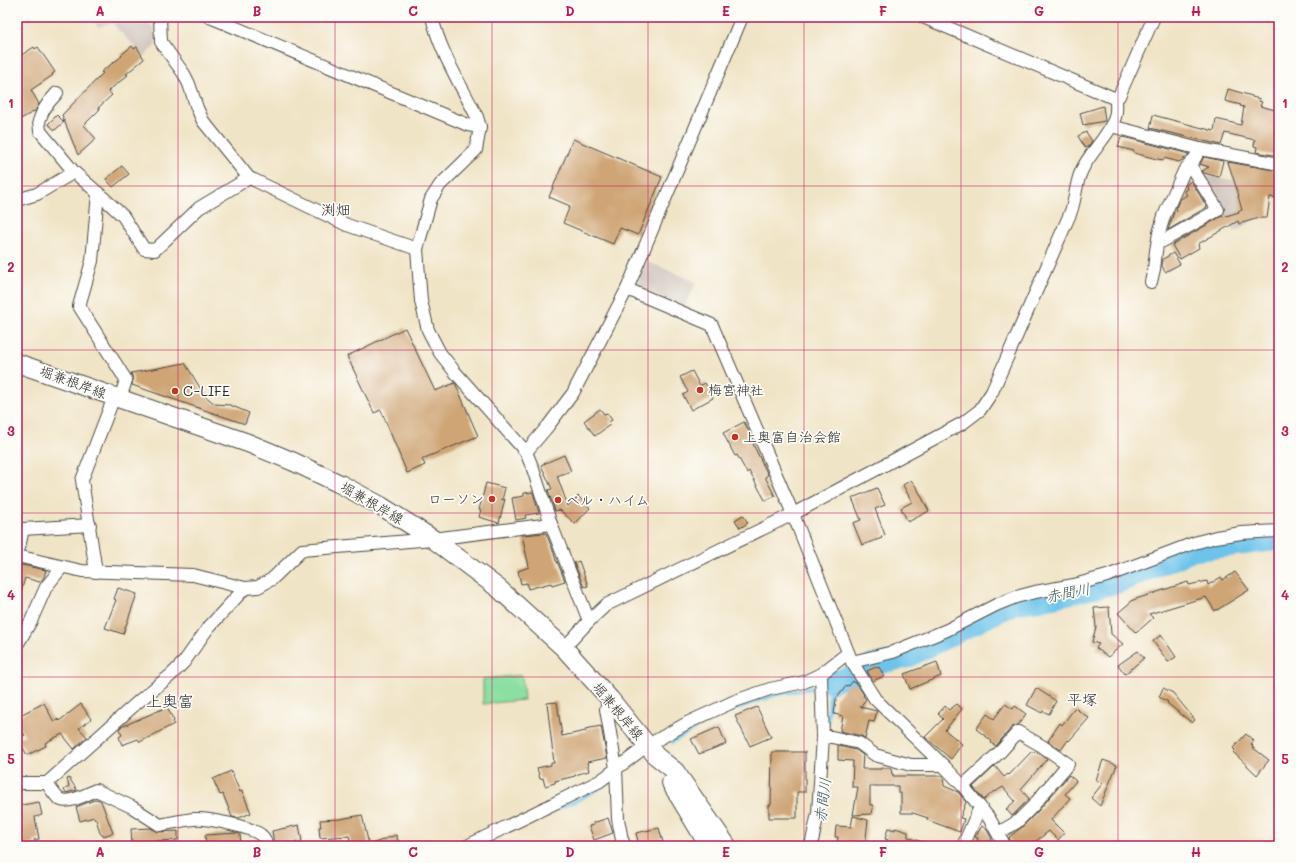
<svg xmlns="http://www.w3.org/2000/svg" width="1296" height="863" font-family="Mali,'Klee One',sans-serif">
<rect width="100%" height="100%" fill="#fdfcf7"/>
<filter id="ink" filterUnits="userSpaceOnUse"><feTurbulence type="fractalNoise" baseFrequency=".025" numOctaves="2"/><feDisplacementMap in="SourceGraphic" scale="8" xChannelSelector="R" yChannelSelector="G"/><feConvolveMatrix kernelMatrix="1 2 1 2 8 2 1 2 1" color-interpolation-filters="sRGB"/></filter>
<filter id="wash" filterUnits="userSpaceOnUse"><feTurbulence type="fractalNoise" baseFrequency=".012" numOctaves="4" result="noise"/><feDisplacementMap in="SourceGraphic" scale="16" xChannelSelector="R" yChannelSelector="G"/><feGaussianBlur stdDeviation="0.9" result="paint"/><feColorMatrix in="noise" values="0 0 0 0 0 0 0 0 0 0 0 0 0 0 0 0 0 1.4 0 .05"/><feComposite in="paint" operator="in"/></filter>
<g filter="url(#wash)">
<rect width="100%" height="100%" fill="#f0e4c6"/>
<!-- industrial -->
<g fill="#ccc2b9">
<polygon points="91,17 139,17 154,29 156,45 144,56 112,23 98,27"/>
<polygon points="1201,175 1247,182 1254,219 1245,226 1235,232"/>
<polygon points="646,261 696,282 685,306 639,288 638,281"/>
</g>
<!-- green -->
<polygon fill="#8bdfa1" stroke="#5b8566" points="522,675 524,700 483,704 483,679"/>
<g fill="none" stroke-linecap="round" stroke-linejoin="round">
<!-- stream -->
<g stroke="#6dc4ea" stroke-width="3.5">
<polyline points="828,722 830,683"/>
<polyline points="672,742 716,716 775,695 812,688"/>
<polyline points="550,812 578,800 612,781"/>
<polyline points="817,846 820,833"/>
</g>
<!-- river -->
<g stroke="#6dc4ea" stroke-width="21">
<polyline points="864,669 872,665 906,658 1014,604 1042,600 1118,583 1193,551 1279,540"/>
<polyline points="830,683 853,675"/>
</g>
</g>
<g id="blocks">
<!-- building -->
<g fill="#cfa576">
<polygon points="132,46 134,49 137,47 144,59 126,74 128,75 108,91 112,95 98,108 100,109 84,125 96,139 78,155 62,115 103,73 101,72 122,56 121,55"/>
<polygon points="34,47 35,49 38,47 55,72 52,74 53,75 31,90 39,104 35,111 17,121 17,63 22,60 20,56"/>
<polygon points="1228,89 1252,96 1252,97 1260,99 1259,101 1262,102 1260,106 1279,111 1279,156 1256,152 1257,147 1254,146 1255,140 1225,133 1221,145 1150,128 1153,115 1214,131 1216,119 1241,125 1244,107 1240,106 1241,105 1225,101"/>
<polygon points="1103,106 1105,121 1083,125 1080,113"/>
<polygon points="57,115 64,122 55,130 48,124"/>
<polygon points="1086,132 1092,141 1089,146 1085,148 1078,136"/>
<polygon points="1121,137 1127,138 1189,154 1184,159 1179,162 1164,158 1164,160 1157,159 1134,153 1134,151 1118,147"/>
<polygon points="573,139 662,177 638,235 620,228 613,244 563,223 570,206 549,197"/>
<polygon points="1204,157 1223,161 1219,177 1204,173 1202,171 1209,167 1200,164"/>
<polygon points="1228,162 1279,171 1279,198 1270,197 1267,218 1259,218 1239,224 1238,221 1198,244 1199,248 1180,259 1172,245 1222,216 1223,217 1239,212 1238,211 1242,210 1238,196 1239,196"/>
<polygon points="122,166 129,174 113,187 106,179"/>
<polygon points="1191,181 1207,207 1168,230 1174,212 1177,211 1176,208 1179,200 1187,195 1184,191 1187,189 1186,186 1187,184"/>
<polygon points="1173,253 1180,264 1165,272 1162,266 1163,259"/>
<polygon points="405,328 435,391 455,383 456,385 478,436 422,459 425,465 407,473 381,410 374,413 347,356"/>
<polygon points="185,363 205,396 215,404 230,405 249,413 245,424 132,385 133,379 131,373"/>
<polygon points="692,371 700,386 705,383 713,398 691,410 683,395 688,392 680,377"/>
<polygon points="600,409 604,414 607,413 612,420 609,422 611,424 595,436 584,421"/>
<polygon points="744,422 752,437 755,443 753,444 768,475 765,477 775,496 767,500 765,500 749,471 747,473 737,455 735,456 723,433"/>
<polygon points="564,455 571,471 557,476 568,506 578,496 590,508 575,524 560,510 555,511 548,490 552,489 541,465"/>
<polygon points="911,480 917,488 929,511 908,522 901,508 912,502 903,485"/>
<polygon points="486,483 505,488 502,500 505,499 499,523 479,517 481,510 479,510"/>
<polygon points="877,488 885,505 875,509 885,535 881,536 882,538 862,545 853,523 861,520 852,498"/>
<polygon points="533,492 539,513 525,515 526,518 516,520 512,498 524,496 524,493"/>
<polygon points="743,515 748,523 740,528 735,520"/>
<polygon points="546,533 554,553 556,561 557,561 565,581 552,585 551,583 528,589 527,583 521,584 518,571 529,567 522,535"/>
<polygon points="579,561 588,586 584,587 574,563"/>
<polygon points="17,564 46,570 44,577 40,582 25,578 20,595 17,595"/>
<polygon points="1235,572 1249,590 1217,610 1217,609 1215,611 1206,597 1149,614 1153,618 1136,633 1118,613 1133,600 1188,582 1189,585 1207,581 1208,585 1221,577 1223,580"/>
<polygon points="118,588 137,594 123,634 105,628 116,600 114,599"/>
<polygon points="1109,607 1111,634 1123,644 1108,657 1096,648 1099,644 1092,642 1096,627 1094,608"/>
<polygon points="1161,635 1176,657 1168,662 1153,641"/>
<polygon points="1138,651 1144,658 1125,674 1118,665"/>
<polygon points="937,662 941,676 910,689 904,674"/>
<polygon points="876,667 877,668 879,667 884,676 873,681 867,671"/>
<polygon points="853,681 858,686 864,695 863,696 866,699 860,707 877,711 874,722 869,721 865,738 861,736 840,731 843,716 834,714 836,699 847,685 849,686"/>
<polygon points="1036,688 1056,701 1049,714 1043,711 1042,713 1027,705"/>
<polygon points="1163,688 1173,693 1195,720 1192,723 1167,703 1168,702 1159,697"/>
<polygon points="557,702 562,736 586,731 585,729 601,726 607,758 587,762 589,771 575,775 575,776 555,781 555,783 545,786 543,778 540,779 537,768 551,765 551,763 554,763 547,703"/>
<polygon points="44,703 54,722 58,719 59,721 81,704 91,719 79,728 87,737 74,749 62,734 45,743 46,746 27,755 18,739 25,735 17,724 17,718 24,713"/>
<polygon points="957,704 962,709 945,730 962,744 951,759 925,737 943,719 938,714 945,706 949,710"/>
<polygon points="1005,704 1013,709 1015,706 1026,714 1018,725 1012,727 996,746 991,743 992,741 976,729 987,714 994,719"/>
<polygon points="167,707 174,721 173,722 174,724 140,742 138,739 122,745 119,737 122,735 119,729 121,727"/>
<polygon points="757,707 771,737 750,746 735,716"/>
<polygon points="1075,708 1089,718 1069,741 1068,740 1061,750 1048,741 1060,723 1062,725"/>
<polygon points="719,727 726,744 699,754 691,739"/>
<polygon points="1246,734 1254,741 1251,744 1253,746 1252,747 1269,760 1257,775 1233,752 1235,750 1233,748"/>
<polygon points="838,746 856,750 863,755 862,769 881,769 881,768 891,768 892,774 893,774 893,776 943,776 944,786 958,792 966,802 960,818 964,819 960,832 927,820 928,818 913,813 901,813 901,793 898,793 898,786 870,786 870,805 873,805 871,814 853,815 858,787 852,787 853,761 838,760"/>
<polygon points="1032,751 1033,753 1035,751 1047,759 1021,789 1029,799 1012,816 1006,809 1015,801 1003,787 995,792 994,791 984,800 973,787 995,766 1004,777 1008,774 1009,775"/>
<polygon points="772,752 805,752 805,792 797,792 797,818 769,818 769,805 771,805"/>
<polygon points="1103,760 1117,765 1100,806 1091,798 1103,783 1096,780"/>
<polygon points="231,771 240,792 242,791 251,813 239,818 232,817 223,794 220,795 213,779"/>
<polygon points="1069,775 1076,781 1065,794 1070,798 1051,820 1064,833 1058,840 1049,831 1030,846 1012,846 1009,837 1022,827 1038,811"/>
<polygon points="69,778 77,790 66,793 64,790 69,786 67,779"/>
<polygon points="97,799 101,801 113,833 103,836 100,833 96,819 95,819 94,817 80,821 76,807"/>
<polygon points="39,802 42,815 35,817 39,839 34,840 35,844 20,846 17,833 17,806"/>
<polygon points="362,815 369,845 396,835 400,846 351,846 349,836 320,838 319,827 321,827 320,820 340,819"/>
<polygon points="853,816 868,820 865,846 837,845 838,837 835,837 836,826 851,827"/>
<polygon points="608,818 613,833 594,840 589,826 594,825 593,823"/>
<polygon points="299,825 302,841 294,843 288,843 288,842 274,844 272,831"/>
<polygon points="982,826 987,830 992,839 987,846 976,846 978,838 975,837"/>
<polygon points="151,828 156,832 178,831 178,840 157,841 157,844 151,844 151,846 132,845 131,829"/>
<polygon points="659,828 664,846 639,846 636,833"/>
<polygon points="888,828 895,830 895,828 908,832 908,837 928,844 928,846 886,846 888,840 885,839"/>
<polygon points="237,833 240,834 241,846 206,846 205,835"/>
</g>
</g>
</g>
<g filter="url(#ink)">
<use href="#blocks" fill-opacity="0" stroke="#494742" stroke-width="1"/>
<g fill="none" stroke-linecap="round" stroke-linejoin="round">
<!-- street casing -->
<g stroke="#494742" stroke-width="14">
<g id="street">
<polyline points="160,17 161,42 184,74 189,84 197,108 203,121 249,178 254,180 347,225 417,249"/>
<polyline points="210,17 468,125 480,127"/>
<path d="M432,17C440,52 461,85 477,117L480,127L476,150L440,185L431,199L417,249L421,301L428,330L440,353L455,372L526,452L533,469L551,524L589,621"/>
<polyline points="923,17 1116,99"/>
<polyline points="57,93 49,102 43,111 39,121 40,131 74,172 98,193 123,216 144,249 155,250 199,208 249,178"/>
<polyline points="1111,126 1200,149 1279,164"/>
<polyline points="98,193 92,261 79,306 126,380 120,399"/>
<polyline points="17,200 37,194 74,172"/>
<polyline points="1158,242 1163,241 1218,210 1190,165"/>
<polyline points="1151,282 1154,269 1156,251 1159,233 1164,216 1184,171 1195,158 1200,149"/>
<polyline points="627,289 712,325 793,514 852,662 875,699 943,765 963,786 989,818 1005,846"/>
<polyline points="526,452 548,426 573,393 627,289 742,17"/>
<polyline points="17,556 82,571 193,575 245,588 258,587 272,579 302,550 433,539 551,524"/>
<polyline points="17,556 23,529 90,525"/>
<polyline points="96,572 82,480 114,397"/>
<polyline points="17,645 31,621 46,587 62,567"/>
<path d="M564,648L589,621L606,605L793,514L963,423L980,410L992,392L1070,214C1076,200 1075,185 1081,172C1088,154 1110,135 1115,117C1117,111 1116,105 1116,99L1119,96L1154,17"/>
<polyline points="852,662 893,652 947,630 996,605 1016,597 1035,592 1074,585 1107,576 1194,543 1216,537 1241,533 1279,531"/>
<polyline points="610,699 606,709 616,768 618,819 622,840 625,846"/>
<polyline points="823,737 832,737 859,743 875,755 911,765 943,765"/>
<polyline points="17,783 47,783 139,701 171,675 184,662 208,628 245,588"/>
<path d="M47,783C50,788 54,794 58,798C66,806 87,794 96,790L132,807L160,825C171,823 183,820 194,819C207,818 255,827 263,837C265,839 266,843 267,846"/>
<polyline points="963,786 1001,751 1018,732 1042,746 1068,764 1033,806 1017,822 998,833"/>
<polyline points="467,846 600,781 648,745 689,722 735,701 770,689 804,682 821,674 848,653"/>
<polyline points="811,846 818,813 823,737 821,674"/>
<polyline points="963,846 980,807"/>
</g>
</g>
<!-- secondary casing -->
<g stroke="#494742" stroke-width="20">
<g id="secondary">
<polyline points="17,363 248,443 294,462 340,484 381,506 433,539 498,588 564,648 610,699 656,756 675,771 727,846"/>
<polyline points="671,783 709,846"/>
</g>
</g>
<!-- street -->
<use href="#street" stroke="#fff" stroke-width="12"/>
<!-- secondary -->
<use href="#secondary" stroke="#fff" stroke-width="18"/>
</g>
</g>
<!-- grid -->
<path fill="none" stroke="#c2185b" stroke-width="1" stroke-opacity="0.55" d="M178,17V846M335,17V846M492,17V846M648,17V846M804,17V846M961,17V846M1118,17V846M17,186H1279M17,350H1279M17,513H1279M17,677H1279"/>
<!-- markers -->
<g fill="#c8321e" stroke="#fdfcf7" stroke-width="1.5">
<circle cx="700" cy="390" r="4"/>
<circle cx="175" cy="391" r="4"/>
<circle cx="735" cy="437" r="4"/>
<circle cx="492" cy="499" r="4"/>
<circle cx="558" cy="500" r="4"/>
</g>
<g text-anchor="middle" stroke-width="3.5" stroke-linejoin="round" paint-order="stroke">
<!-- street labels -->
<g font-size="14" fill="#2b2b2b" stroke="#fdfcf7">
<text transform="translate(73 382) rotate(20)" y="5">堀兼根岸線</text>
<text transform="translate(372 503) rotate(30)" y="5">堀兼根岸線</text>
<text transform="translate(618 711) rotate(50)" y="5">堀兼根岸線</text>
</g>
<!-- poi labels -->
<g font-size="14" fill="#2b2b2b" stroke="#fdfcf7" text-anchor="start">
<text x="708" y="395">梅宮神社</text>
<text x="183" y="396">C−LIFE</text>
<text x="743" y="442">上奥富自治会館</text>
<text x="484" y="504" text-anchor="end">ローソン</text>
<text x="566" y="505">ベル・ハイム</text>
</g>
<!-- neighbourhood labels -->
<g font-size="15" fill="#2b2b2b" stroke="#fdfcf7">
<text x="336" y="215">渕畑</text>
<text x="1082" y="705">平塚</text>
</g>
<!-- water labels -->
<g font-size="15" font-style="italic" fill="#3f5964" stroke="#fdfcf7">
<text transform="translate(1068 593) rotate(-11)" y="5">赤間川</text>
<text transform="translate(823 800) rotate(-83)" y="5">赤間川</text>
</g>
<!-- quarter labels -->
<g font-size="16" fill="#2b2b2b" stroke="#fdfcf7">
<text x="170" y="707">上奥富</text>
</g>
</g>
<!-- margin -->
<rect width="1296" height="863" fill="none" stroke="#fdfcf7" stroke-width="44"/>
<rect x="22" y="22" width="1252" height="819" fill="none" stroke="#c2185b" stroke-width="1.5"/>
<g font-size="13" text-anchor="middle" font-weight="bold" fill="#c2185b">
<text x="100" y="16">A</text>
<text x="257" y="16">B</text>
<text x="413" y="16">C</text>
<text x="570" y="16">D</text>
<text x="726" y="16">E</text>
<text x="883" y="16">F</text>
<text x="1039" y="16">G</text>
<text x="1196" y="16">H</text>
<text x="11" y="108">1</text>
<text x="1285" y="108">1</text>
<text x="11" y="272">2</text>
<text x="1285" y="272">2</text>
<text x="11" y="436">3</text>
<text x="1285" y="436">3</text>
<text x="11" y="600">4</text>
<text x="1285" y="600">4</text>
<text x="11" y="764">5</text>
<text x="1285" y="764">5</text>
<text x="100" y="857">A</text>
<text x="257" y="857">B</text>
<text x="413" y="857">C</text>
<text x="570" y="857">D</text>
<text x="726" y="857">E</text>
<text x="883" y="857">F</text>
<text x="1039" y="857">G</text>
<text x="1196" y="857">H</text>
</g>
</svg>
